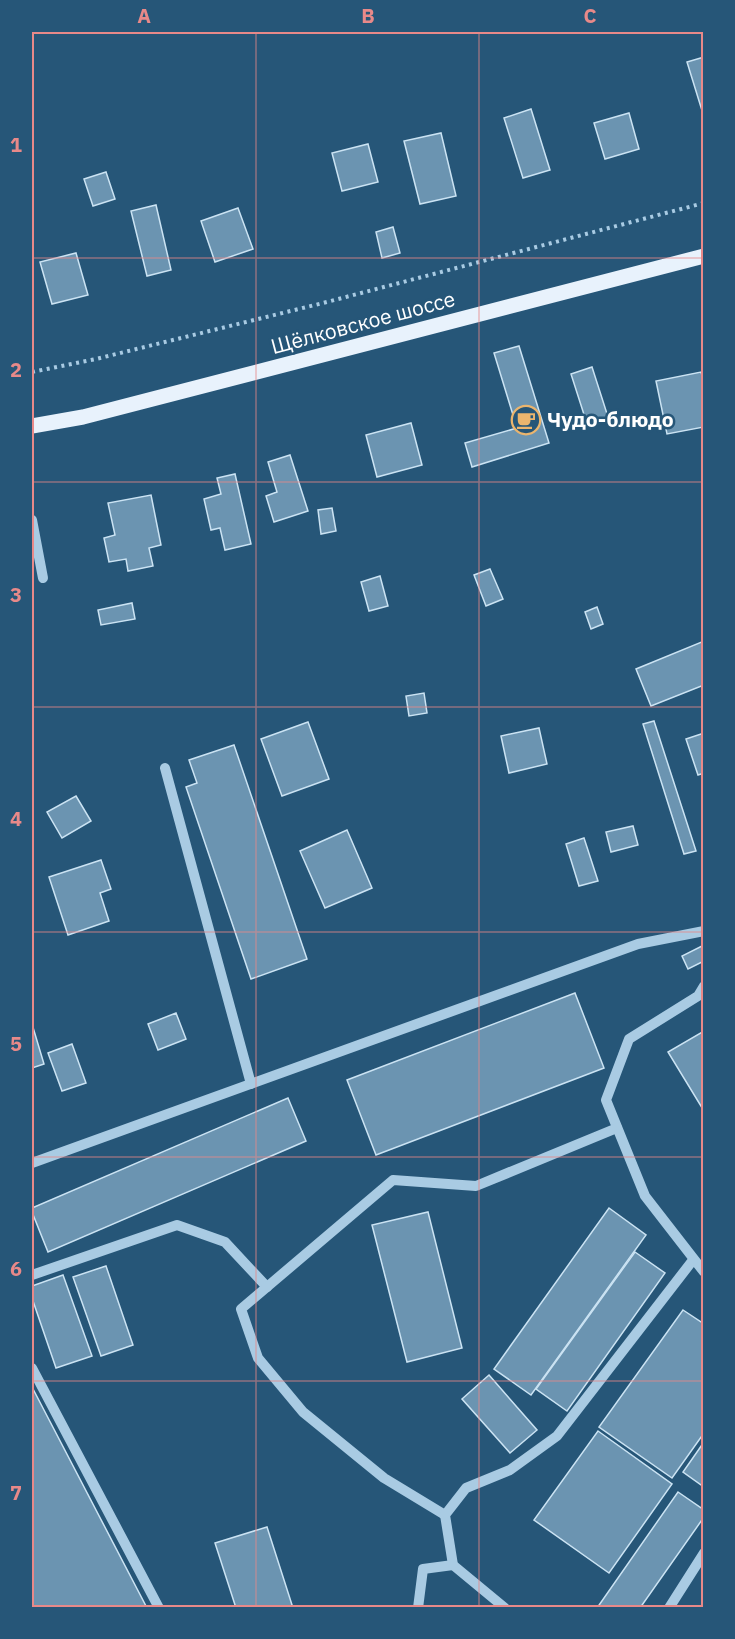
<svg xmlns="http://www.w3.org/2000/svg" width="735" height="1639" font-family="'IBM Plex Sans',sans-serif">
<rect width="100%" height="100%" fill="#265678"/>
<!-- building -->
<g fill="#6b94b1" stroke="#cbe3f3" stroke-width="1.5">
<polygon points="704,57 704,117 687,62"/>
<polygon points="531,109 550,170 523,178 504,118"/>
<polygon points="629,113 639,149 605,159 594,123"/>
<polygon points="441,133 456,196 420,204 404,141"/>
<polygon points="368,144 378,182 342,191 332,153"/>
<polygon points="106,172 115,199 93,206 84,179"/>
<polygon points="156,205 171,270 147,276 131,211"/>
<polygon points="238,208 253,249 215,262 201,221"/>
<polygon points="393,227 400,253 382,258 376,232"/>
<polygon points="76,253 88,295 52,304 40,262"/>
<polygon points="519,346 549,443 472,467 465,443 517,428 494,353"/>
<polygon points="592,367 609,420 588,427 571,374"/>
<polygon points="701,372 704,383 704,427 667,434 656,381"/>
<polygon points="411,423 422,465 377,477 366,435"/>
<polygon points="290,455 308,511 274,522 266,496 277,492 268,462"/>
<polygon points="235,474 251,544 225,550 220,528 211,530 204,499 221,494 217,478"/>
<polygon points="151,495 161,545 149,548 153,566 128,571 126,559 109,562 104,538 115,535 108,503"/>
<polygon points="332,508 336,531 321,534 318,510"/>
<polygon points="490,569 503,599 486,606 474,575"/>
<polygon points="380,576 388,606 369,611 361,582"/>
<polygon points="132,603 135,619 101,625 98,610"/>
<polygon points="597,607 603,624 591,629 585,612"/>
<polygon points="704,641 704,685 651,706 636,669"/>
<polygon points="424,693 427,713 409,716 406,696"/>
<polygon points="654,721 696,851 684,854 643,724"/>
<polygon points="308,722 329,779 282,796 261,739"/>
<polygon points="539,728 547,764 509,773 501,736"/>
<polygon points="704,733 704,773 698,775 686,739"/>
<polygon points="234,745 307,959 251,979 186,787 197,783 189,760"/>
<polygon points="76,796 91,821 62,838 47,812"/>
<polygon points="633,826 638,845 611,852 606,832"/>
<polygon points="347,830 372,888 325,908 300,851"/>
<polygon points="584,838 598,881 579,886 566,844"/>
<polygon points="101,860 111,889 100,893 109,921 68,935 49,877"/>
<polygon points="704,945 704,961 688,969 682,956"/>
<polygon points="575,993 604,1068 376,1155 347,1080"/>
<polygon points="176,1013 186,1039 158,1050 148,1024"/>
<polygon points="32,1024 44,1064 32,1068"/>
<polygon points="704,1031 704,1111 668,1052"/>
<polygon points="72,1044 86,1083 62,1091 48,1053"/>
<polygon points="288,1098 306,1141 48,1252 32,1212 32,1208"/>
<polygon points="609,1208 646,1235 531,1395 494,1369"/>
<polygon points="428,1212 462,1348 407,1362 372,1225"/>
<polygon points="635,1252 665,1273 567,1411 536,1389"/>
<polygon points="106,1266 133,1345 101,1356 73,1277"/>
<polygon points="63,1275 92,1356 56,1368 32,1298 32,1286"/>
<polygon points="683,1310 704,1324 704,1433 672,1478 599,1427"/>
<polygon points="489,1375 537,1430 510,1453 462,1399"/>
<polygon points="32,1387 147,1608 32,1608"/>
<polygon points="598,1431 672,1484 609,1573 534,1520"/>
<polygon points="704,1442 704,1487 683,1472"/>
<polygon points="678,1492 704,1510 704,1517 640,1608 597,1608"/>
<polygon points="267,1527 293,1608 236,1608 215,1543"/>
</g>
<g fill="none" stroke-linecap="round" stroke-linejoin="round">
<!-- path -->
<polyline stroke="#a9cbe3" stroke-width="4" stroke-dasharray="3 4.5" stroke-linecap="butt" points="32,372 96,359 323,303 704,203"/>
<!-- minor -->
<g stroke="#a9cbe3" stroke-width="10">
<polyline points="32,520 43,578"/>
<polyline points="165,768 251,1084"/>
<polyline points="704,986 698,996 629,1039 606,1100 645,1196 704,1272"/>
<polyline points="32,1163 638,944 704,931"/>
<polyline points="32,1275 177,1225 225,1242 267,1287"/>
<polyline points="32,1368 159,1608"/>
<polyline points="445,1515 384,1478 303,1412 258,1358 241,1309 393,1180 476,1186 617,1128"/>
<polyline points="418,1608 423,1569 453,1565"/>
<polyline points="505,1608 453,1565 445,1515 466,1488 510,1470 557,1436 693,1260"/>
<polyline points="669,1608 704,1553"/>
</g>
<!-- major -->
<polyline stroke="#e8f2fc" stroke-width="15" points="32,426 83,417 704,256"/>
</g>
<!-- grid -->
<path fill="none" stroke="#e88989" stroke-width="1.5" stroke-opacity="0.55" d="M256,32V1608M479,32V1608M32,258H704M32,482H704M32,707H704M32,932H704M32,1157H704M32,1381H704"/>
<!-- icons -->
<defs>
<g id="cafe-ring" transform="scale(1.5)"><circle r="9.5" fill="#265678" stroke="#ebb56e" stroke-width="1.5"/><path d="M-5.5-4.5H6V0H3Q3 3.5 0 3.5H-2.5Q-5.5 3.5-5.5 0ZM3-3.2v2h1.7v-2ZM-6 4.5H4V6H-6Z" fill="#ebb56e"/></g>
</defs>
<g fill-rule="evenodd">
<use href="#cafe-ring" x="526" y="420"/>
</g>
<g text-anchor="middle" stroke-width="5" stroke-linejoin="round" paint-order="stroke">
<!-- street labels -->
<g font-size="21" fill="#fff" stroke="#265678">
<text transform="translate(363 323) rotate(-15)" y="7">Щёлковское шоссе</text>
</g>
<!-- poi labels -->
<g font-size="21" font-weight="bold" fill="#fff" stroke="#265678" text-anchor="start">
<text x="547" y="427">Чудо-блюдо</text>
</g>
</g>
<!-- border -->
<rect width="735" height="1639" fill="none" stroke="#265678" stroke-width="66"/>
<rect x="33" y="33" width="669" height="1573" fill="none" stroke="#e88989" stroke-width="2"/>
<g font-size="20" text-anchor="middle" font-weight="bold" fill="#e88989">
<text x="144" y="23">A</text>
<text x="368" y="23">B</text>
<text x="590" y="23">C</text>
<text x="16" y="152">1</text>
<text x="16" y="377">2</text>
<text x="16" y="602">3</text>
<text x="16" y="826">4</text>
<text x="16" y="1051">5</text>
<text x="16" y="1276">6</text>
<text x="16" y="1500">7</text>
</g>
</svg>
